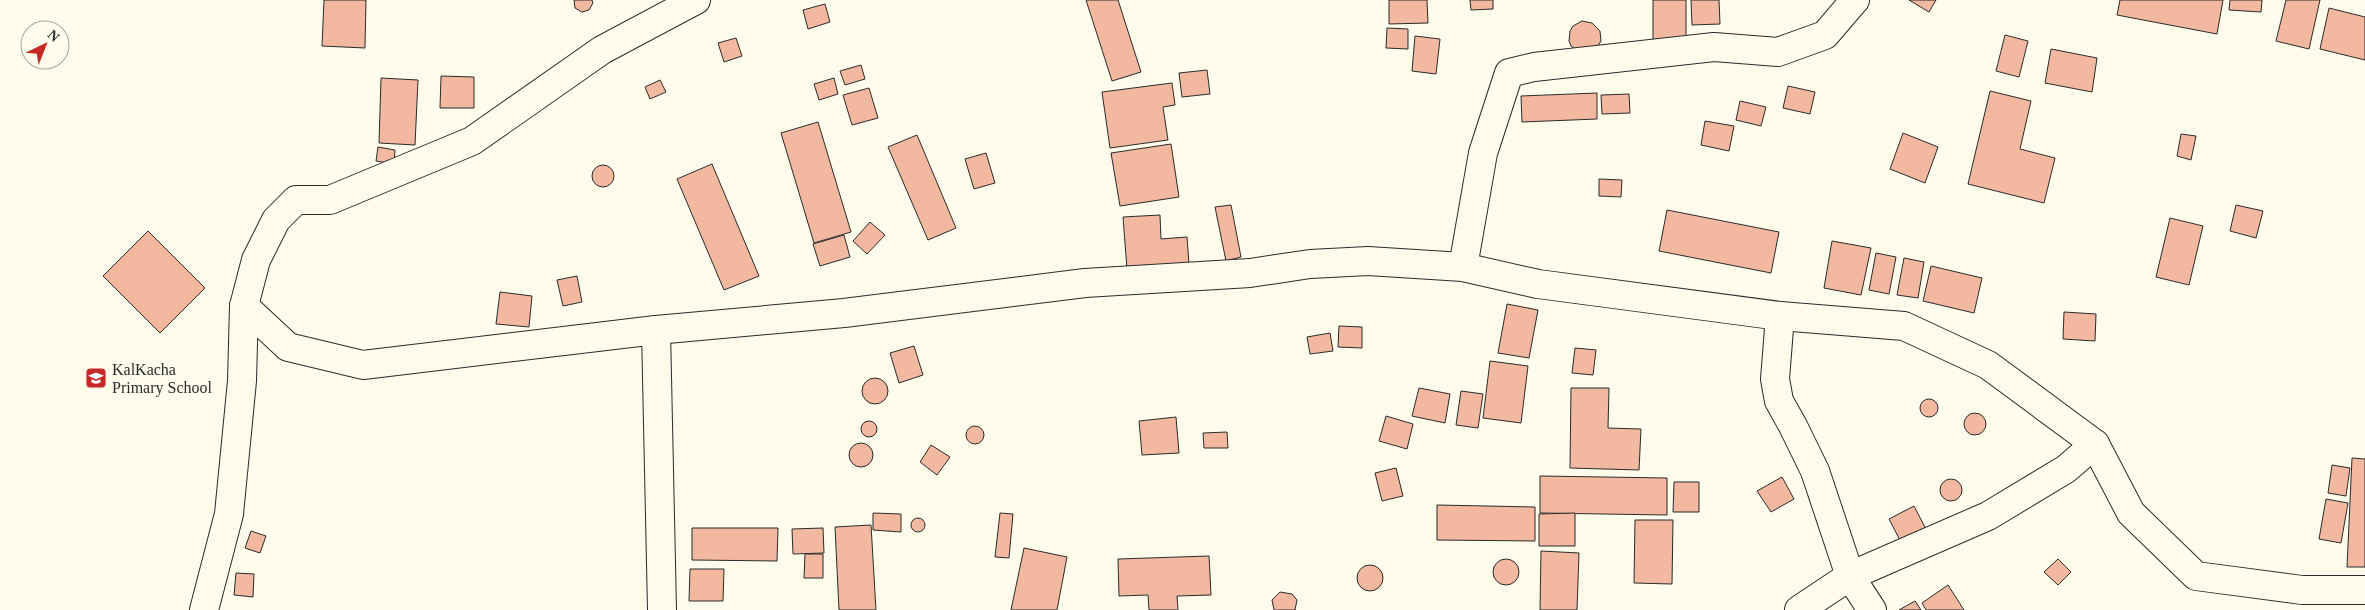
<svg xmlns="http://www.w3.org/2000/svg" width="2365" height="610" font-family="'Times New Roman',serif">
<rect width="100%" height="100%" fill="#fdfbea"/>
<!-- building -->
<g fill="#f2b8a0" stroke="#2b2b2b">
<polygon points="324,0 366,0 365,48 322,46"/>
<polygon points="574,0 592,0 593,3 589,10 582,12 575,8"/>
<polygon points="1086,0 1118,0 1141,72 1112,81"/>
<polygon points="1389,0 1427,0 1428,23 1389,24"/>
<polygon points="1470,0 1493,0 1493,9 1471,10"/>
<polygon points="1653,0 1686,0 1686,41 1653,40"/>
<polygon points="1691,0 1719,0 1720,24 1692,25"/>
<polygon points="1909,0 1936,0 1929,12"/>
<polygon points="2120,0 2223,0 2217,34 2117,15"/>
<polygon points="2230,0 2262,0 2261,12 2229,10"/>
<polygon points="2286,0 2320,0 2309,49 2276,41"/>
<polygon points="825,4 830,22 808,29 803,10"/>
<polygon points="2329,8 2365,17 2365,60 2320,49"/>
<polygon points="1582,21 1592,23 1600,31 1601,41 1598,46 1575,49 1571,46 1569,41 1570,31 1573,26"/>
<polygon points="1387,28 1408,29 1408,49 1386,48"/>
<polygon points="2005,35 2028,41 2019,77 1996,71"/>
<polygon points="1415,36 1440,39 1436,74 1412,71"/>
<polygon points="736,38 742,56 724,62 718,43"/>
<polygon points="2051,49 2097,58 2092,92 2045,83"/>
<polygon points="861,65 865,79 845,85 840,71"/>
<polygon points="1207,70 1210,94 1182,97 1179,73"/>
<polygon points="441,76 474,77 474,108 440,108"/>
<polygon points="381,78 418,80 415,145 379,143"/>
<polygon points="834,78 838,94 819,100 814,84"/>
<polygon points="660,80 666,92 650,99 645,87"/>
<polygon points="1172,83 1175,105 1163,107 1168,140 1110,148 1102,92"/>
<polygon points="1788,86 1815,92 1810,114 1783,108"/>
<polygon points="869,88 878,118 852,125 843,95"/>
<polygon points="1990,91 2031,101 2020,149 2055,158 2044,203 1968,184"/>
<polygon points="1597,93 1597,119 1522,122 1521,96"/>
<polygon points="1629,94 1630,113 1602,114 1601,95"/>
<polygon points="1740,101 1766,107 1761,126 1736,120"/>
<polygon points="1705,121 1734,126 1729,151 1701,145"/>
<polygon points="818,122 851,232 814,243 781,133"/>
<polygon points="1903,133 1938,147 1925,183 1890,169"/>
<polygon points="2181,134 2196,136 2191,160 2177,156"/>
<polygon points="917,135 956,228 928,240 888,147"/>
<polygon points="1171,144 1179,197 1120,206 1111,153"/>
<polygon points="378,147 395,150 394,164 376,161"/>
<polygon points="986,153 995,183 974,189 965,159"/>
<polygon points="712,164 759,276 724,290 677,179"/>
<circle cx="603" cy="176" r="11"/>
<polygon points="1599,179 1622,180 1621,197 1599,196"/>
<polygon points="1231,205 1241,257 1226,261 1215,207"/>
<polygon points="2236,205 2263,211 2256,238 2230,231"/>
<polygon points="1667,210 1779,232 1771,273 1659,251"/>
<polygon points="1160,215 1161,239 1187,237 1189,264 1127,269 1123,217"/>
<polygon points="2170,218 2203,226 2189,285 2156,277"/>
<polygon points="870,222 885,235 867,254 853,241"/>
<polygon points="148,231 205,288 160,333 103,276"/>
<polygon points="844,235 850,257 820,266 813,244"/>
<polygon points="1832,241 1871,248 1861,295 1824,288"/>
<polygon points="1876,253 1896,257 1889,294 1869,290"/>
<polygon points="1904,258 1924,262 1918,298 1897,295"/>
<polygon points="1931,266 1982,278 1974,313 1923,301"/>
<polygon points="577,276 582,302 563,306 557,280"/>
<polygon points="500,292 532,296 529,327 496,324"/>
<polygon points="1507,304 1538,310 1529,358 1498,353"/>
<polygon points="2064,312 2096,314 2095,341 2063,339"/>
<polygon points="1339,326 1362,327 1362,348 1338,347"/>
<polygon points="1330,333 1333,351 1310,354 1307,337"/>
<polygon points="914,346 923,375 899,383 890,353"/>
<polygon points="1575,348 1596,350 1593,375 1572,373"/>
<polygon points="1490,361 1528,366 1521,423 1483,418"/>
<circle cx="875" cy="391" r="13"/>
<polygon points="1419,388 1450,394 1445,423 1412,416"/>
<polygon points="1571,388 1609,388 1608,428 1641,429 1639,470 1570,468"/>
<polygon points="1461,391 1483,394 1478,428 1456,425"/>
<circle cx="1929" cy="408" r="9"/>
<circle cx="1975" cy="424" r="11"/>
<polygon points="1386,416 1413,424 1407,449 1379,441"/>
<polygon points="1176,417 1179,453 1142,455 1139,421"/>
<circle cx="869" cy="429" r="8"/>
<circle cx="975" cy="435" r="9"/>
<polygon points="1227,432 1228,448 1204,448 1203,433"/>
<circle cx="861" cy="455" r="12"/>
<polygon points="931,445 950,457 937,475 920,462"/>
<polygon points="2352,458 2365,459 2365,567 2347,567"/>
<polygon points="2332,465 2350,468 2346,496 2328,493"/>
<polygon points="1396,468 1403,496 1382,501 1375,473"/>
<polygon points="1540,476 1667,478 1667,515 1540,513"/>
<polygon points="1782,477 1794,499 1771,512 1757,491"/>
<circle cx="1951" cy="490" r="11"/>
<polygon points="1674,482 1699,482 1699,512 1673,512"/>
<polygon points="2326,499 2348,503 2341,543 2319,539"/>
<polygon points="1437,505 1535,507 1535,541 1437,540"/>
<polygon points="1914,506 1928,533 1903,546 1889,519"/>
<polygon points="873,513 901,514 901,532 873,530"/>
<polygon points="1000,513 1013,514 1009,558 995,557"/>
<polygon points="1575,513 1575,546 1539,546 1539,514"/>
<circle cx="918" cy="525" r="7"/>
<polygon points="1635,520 1673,520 1672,584 1634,583"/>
<polygon points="871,525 876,610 839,610 835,527"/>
<polygon points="692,528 778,528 777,561 692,560"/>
<polygon points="823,528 824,553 793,554 792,529"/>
<polygon points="251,531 266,536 260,553 245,548"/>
<polygon points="1024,548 1067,557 1057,610 1011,610"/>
<polygon points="1541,551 1579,553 1577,610 1540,610"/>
<polygon points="805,554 823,554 823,578 804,578"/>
<polygon points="1209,556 1211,595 1177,596 1178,610 1149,610 1148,595 1119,596 1118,559"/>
<circle cx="1506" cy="572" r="13"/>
<polygon points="2058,559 2071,572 2058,585 2044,572"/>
<circle cx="1370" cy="578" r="13"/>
<polygon points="690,569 724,569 723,601 689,601"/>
<polygon points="236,573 254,574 253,597 234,595"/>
<polygon points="1948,585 1964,610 1926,610 1922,603"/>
<polygon points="1280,592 1292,594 1297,600 1295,610 1274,610 1272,600"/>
<polygon points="1915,601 1921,610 1899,610"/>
</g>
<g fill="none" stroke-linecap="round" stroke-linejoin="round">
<!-- minor casing -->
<g stroke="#2b2b2b" stroke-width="30">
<g id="minor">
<polyline points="1463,267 1483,153 1509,73 1534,67 1714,47 1778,52 1825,35 1855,0"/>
<polyline points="244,306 288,347 363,365 656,330 844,313 1085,283 1250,273 1310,264 1368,261 1463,267 1538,284 1780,316 1904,326 1988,365 2095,444 2131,513 2196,576 2302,590 2365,590"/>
<polyline points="1780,316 1775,379 1779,401 1793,426 1815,471 1850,576 1872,610"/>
<polyline points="656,330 662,610"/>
<polyline points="204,610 229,514 242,381 244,306 256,260 276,220 296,200 330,200 472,141 602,50 696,0"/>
<polyline points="1799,610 1850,576 1988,516 2066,469 2095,444"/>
</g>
</g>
<!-- minor -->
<use href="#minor" stroke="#fdfbea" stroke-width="28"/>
</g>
<!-- icons -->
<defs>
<g id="school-square" transform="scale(1.125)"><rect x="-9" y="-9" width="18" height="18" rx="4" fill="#c62828" stroke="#fdfbea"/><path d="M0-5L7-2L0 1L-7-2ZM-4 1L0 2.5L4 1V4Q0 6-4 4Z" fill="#fff"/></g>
</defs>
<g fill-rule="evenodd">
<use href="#school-square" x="96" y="378"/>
</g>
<g text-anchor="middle" stroke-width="4" stroke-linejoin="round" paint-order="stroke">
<!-- poi labels -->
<g font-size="16" fill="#2b2b2b" stroke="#fdfbea" text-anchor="start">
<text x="112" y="375">KalKacha<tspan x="112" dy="18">Primary School</tspan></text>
</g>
</g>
<!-- north arrow -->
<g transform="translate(45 45) rotate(43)"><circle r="24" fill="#fdfbea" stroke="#a9a89e"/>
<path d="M0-4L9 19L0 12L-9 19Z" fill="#c62828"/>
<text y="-8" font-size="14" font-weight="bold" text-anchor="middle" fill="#2b2b2b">N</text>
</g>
</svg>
